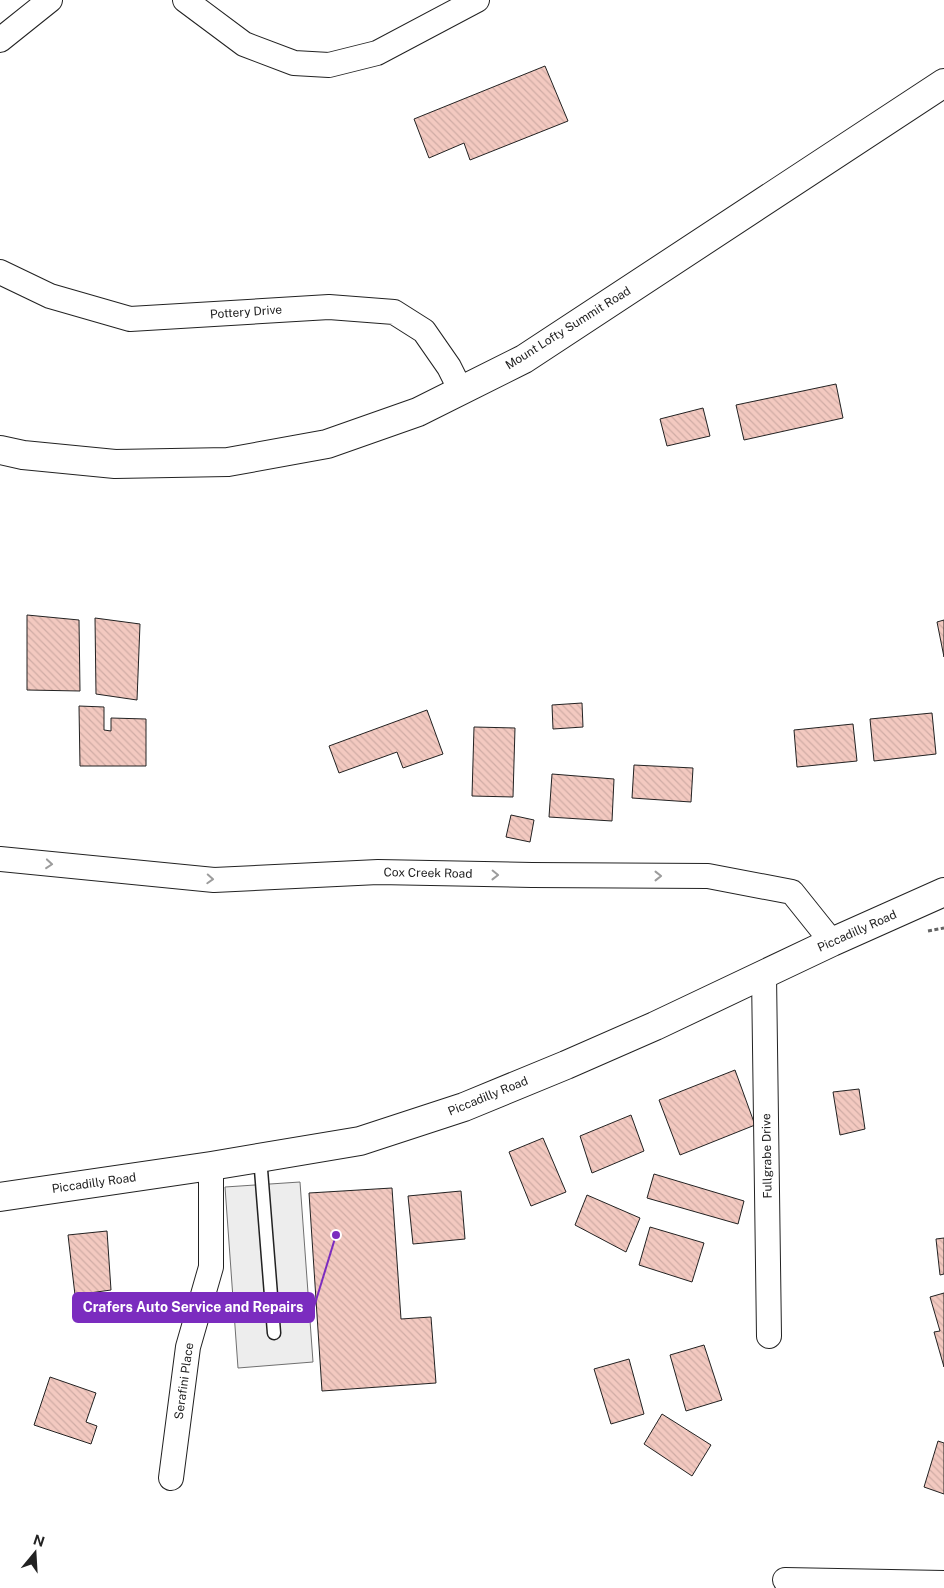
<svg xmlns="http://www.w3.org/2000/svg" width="944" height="1588" font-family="'Public Sans',sans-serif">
<defs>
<pattern id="building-back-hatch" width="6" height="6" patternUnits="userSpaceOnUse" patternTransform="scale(1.25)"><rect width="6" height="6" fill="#f3c9c0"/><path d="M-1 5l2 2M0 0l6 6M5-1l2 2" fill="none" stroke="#d0aca5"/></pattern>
</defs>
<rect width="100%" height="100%" fill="#fff"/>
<!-- parking -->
<polygon fill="#ededed" stroke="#6f6f6f" points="300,1182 313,1362 238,1368 225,1187"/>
<!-- building -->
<g fill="url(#building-back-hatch)" stroke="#222">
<polygon points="545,66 568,121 470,160 464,143 429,158 414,119"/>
<polygon points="836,384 843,418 744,440 736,405"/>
<polygon points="703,408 710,436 667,446 660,419"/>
<polygon points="27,615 79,620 80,691 27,690"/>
<polygon points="95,618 140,624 137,700 96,694"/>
<polygon points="944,620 944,657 937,622"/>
<polygon points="582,703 583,727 553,729 552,705"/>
<polygon points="79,706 104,707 104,730 111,731 111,718 146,719 146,766 80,766"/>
<polygon points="427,710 443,754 403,768 397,752 339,773 329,746"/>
<polygon points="932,713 936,754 874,761 870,719"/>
<polygon points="853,724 857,761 797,767 794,730"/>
<polygon points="474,727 515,728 513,797 472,796"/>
<polygon points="634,765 693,768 691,802 632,798"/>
<polygon points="552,774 614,779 612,821 549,817"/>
<polygon points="511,815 534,820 530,842 506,837"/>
<polygon points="735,1070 755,1125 680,1155 659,1100"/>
<polygon points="859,1089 865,1129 840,1135 833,1092"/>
<polygon points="631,1115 644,1151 592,1173 580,1136"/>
<polygon points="543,1138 566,1192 531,1206 509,1152"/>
<polygon points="654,1174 744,1201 738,1224 647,1198"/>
<polygon points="392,1188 401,1319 431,1317 436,1383 322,1391 309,1193"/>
<polygon points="461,1191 465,1239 413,1244 408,1196"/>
<polygon points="587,1195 640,1218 626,1252 575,1225"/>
<polygon points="650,1227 704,1243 692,1282 639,1265"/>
<polygon points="107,1231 111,1290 75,1295 68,1235"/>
<polygon points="944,1238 944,1274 940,1275 936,1239"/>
<polygon points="944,1293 944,1367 934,1332 940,1331 930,1297"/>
<polygon points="704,1345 722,1400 686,1411 670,1355"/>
<polygon points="629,1359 644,1414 611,1424 594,1369"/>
<polygon points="50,1377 96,1393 86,1422 97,1426 91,1444 34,1425"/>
<polygon points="662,1414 711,1445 692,1476 644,1444"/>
<polygon points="938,1441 944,1443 944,1494 924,1487"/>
</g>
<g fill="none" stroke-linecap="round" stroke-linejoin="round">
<!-- service casing -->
<g stroke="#222" stroke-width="15">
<polyline id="service" points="260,1157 274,1333"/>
</g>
<!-- minor casing -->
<g stroke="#222" stroke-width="26">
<g id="minor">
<polyline points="185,0 244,44 294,63 329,65 377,53 477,0"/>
<polyline points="0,40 50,0"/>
<polyline points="0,272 50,296 130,319 329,307 394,312 424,331 449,367 461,391"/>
<polyline points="0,859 214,880 378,872 532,875 708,876 792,892 832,942"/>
<polyline points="764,975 769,1336"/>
<polyline points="171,1478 188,1347 211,1267 211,1166"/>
<polyline points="785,1580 944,1583"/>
</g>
</g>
<!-- secondary casing -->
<g stroke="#222" stroke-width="30">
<g id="secondary">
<polyline points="0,450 23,455 115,464 228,462 327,444 418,412 524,359 944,83"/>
<polyline points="0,1197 211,1166 360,1141 464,1107 566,1065 655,1026 832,942 944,892"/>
</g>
</g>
<!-- path -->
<polyline stroke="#646464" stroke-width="3" stroke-dasharray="4 2.5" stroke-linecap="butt" points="928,931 944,928"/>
<!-- service -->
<use href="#service" stroke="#fff" stroke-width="12"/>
<!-- minor -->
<use href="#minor" stroke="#fff" stroke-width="24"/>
<!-- secondary -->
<use href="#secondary" stroke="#fff" stroke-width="28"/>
</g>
<!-- one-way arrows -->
<defs><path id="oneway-chevron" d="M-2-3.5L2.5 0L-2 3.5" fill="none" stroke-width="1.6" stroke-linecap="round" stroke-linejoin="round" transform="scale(1.25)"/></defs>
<g stroke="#9c9c9c">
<use href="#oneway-chevron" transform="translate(49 864) rotate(5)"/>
<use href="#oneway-chevron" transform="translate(495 875) rotate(1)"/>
<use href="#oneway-chevron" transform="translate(658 876)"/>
<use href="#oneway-chevron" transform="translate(210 879) rotate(3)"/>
</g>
<g text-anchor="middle" stroke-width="4" stroke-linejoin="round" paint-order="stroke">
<!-- street labels -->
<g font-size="12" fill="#222" stroke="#fff">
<text transform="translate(246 312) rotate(-4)" y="4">Pottery Drive</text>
<text transform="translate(568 328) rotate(-32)" y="4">Mount Lofty Summit Road</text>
<text transform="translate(428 873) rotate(1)" y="4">Cox Creek Road</text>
<text transform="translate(857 931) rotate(-24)" y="4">Piccadilly Road</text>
<text transform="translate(488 1096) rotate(-22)" y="4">Piccadilly Road</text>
<text transform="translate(767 1156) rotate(-91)" y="4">Fullgrabe Drive</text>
<text transform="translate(94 1183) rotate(-8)" y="4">Piccadilly Road</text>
<text transform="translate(184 1381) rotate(-82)" y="4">Serafini Place</text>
</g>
</g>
<!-- callouts -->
<path fill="none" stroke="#7b2cbf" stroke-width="2" d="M336 1235L314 1307"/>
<circle fill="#7b2cbf" stroke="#fff" stroke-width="2" cx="336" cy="1235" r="5"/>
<rect fill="#7b2cbf" stroke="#7b2cbf" stroke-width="2" x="73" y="1293" width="241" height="29" rx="5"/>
<g font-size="14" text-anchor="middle" font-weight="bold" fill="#fff">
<text x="193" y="1312">Crafers Auto Service and Repairs</text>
</g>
<!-- north arrow -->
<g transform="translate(35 1553) rotate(18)" stroke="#ffffff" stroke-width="4" paint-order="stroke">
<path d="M0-4L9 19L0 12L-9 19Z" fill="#222222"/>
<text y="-8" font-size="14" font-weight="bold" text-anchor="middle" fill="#222222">N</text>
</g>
</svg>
